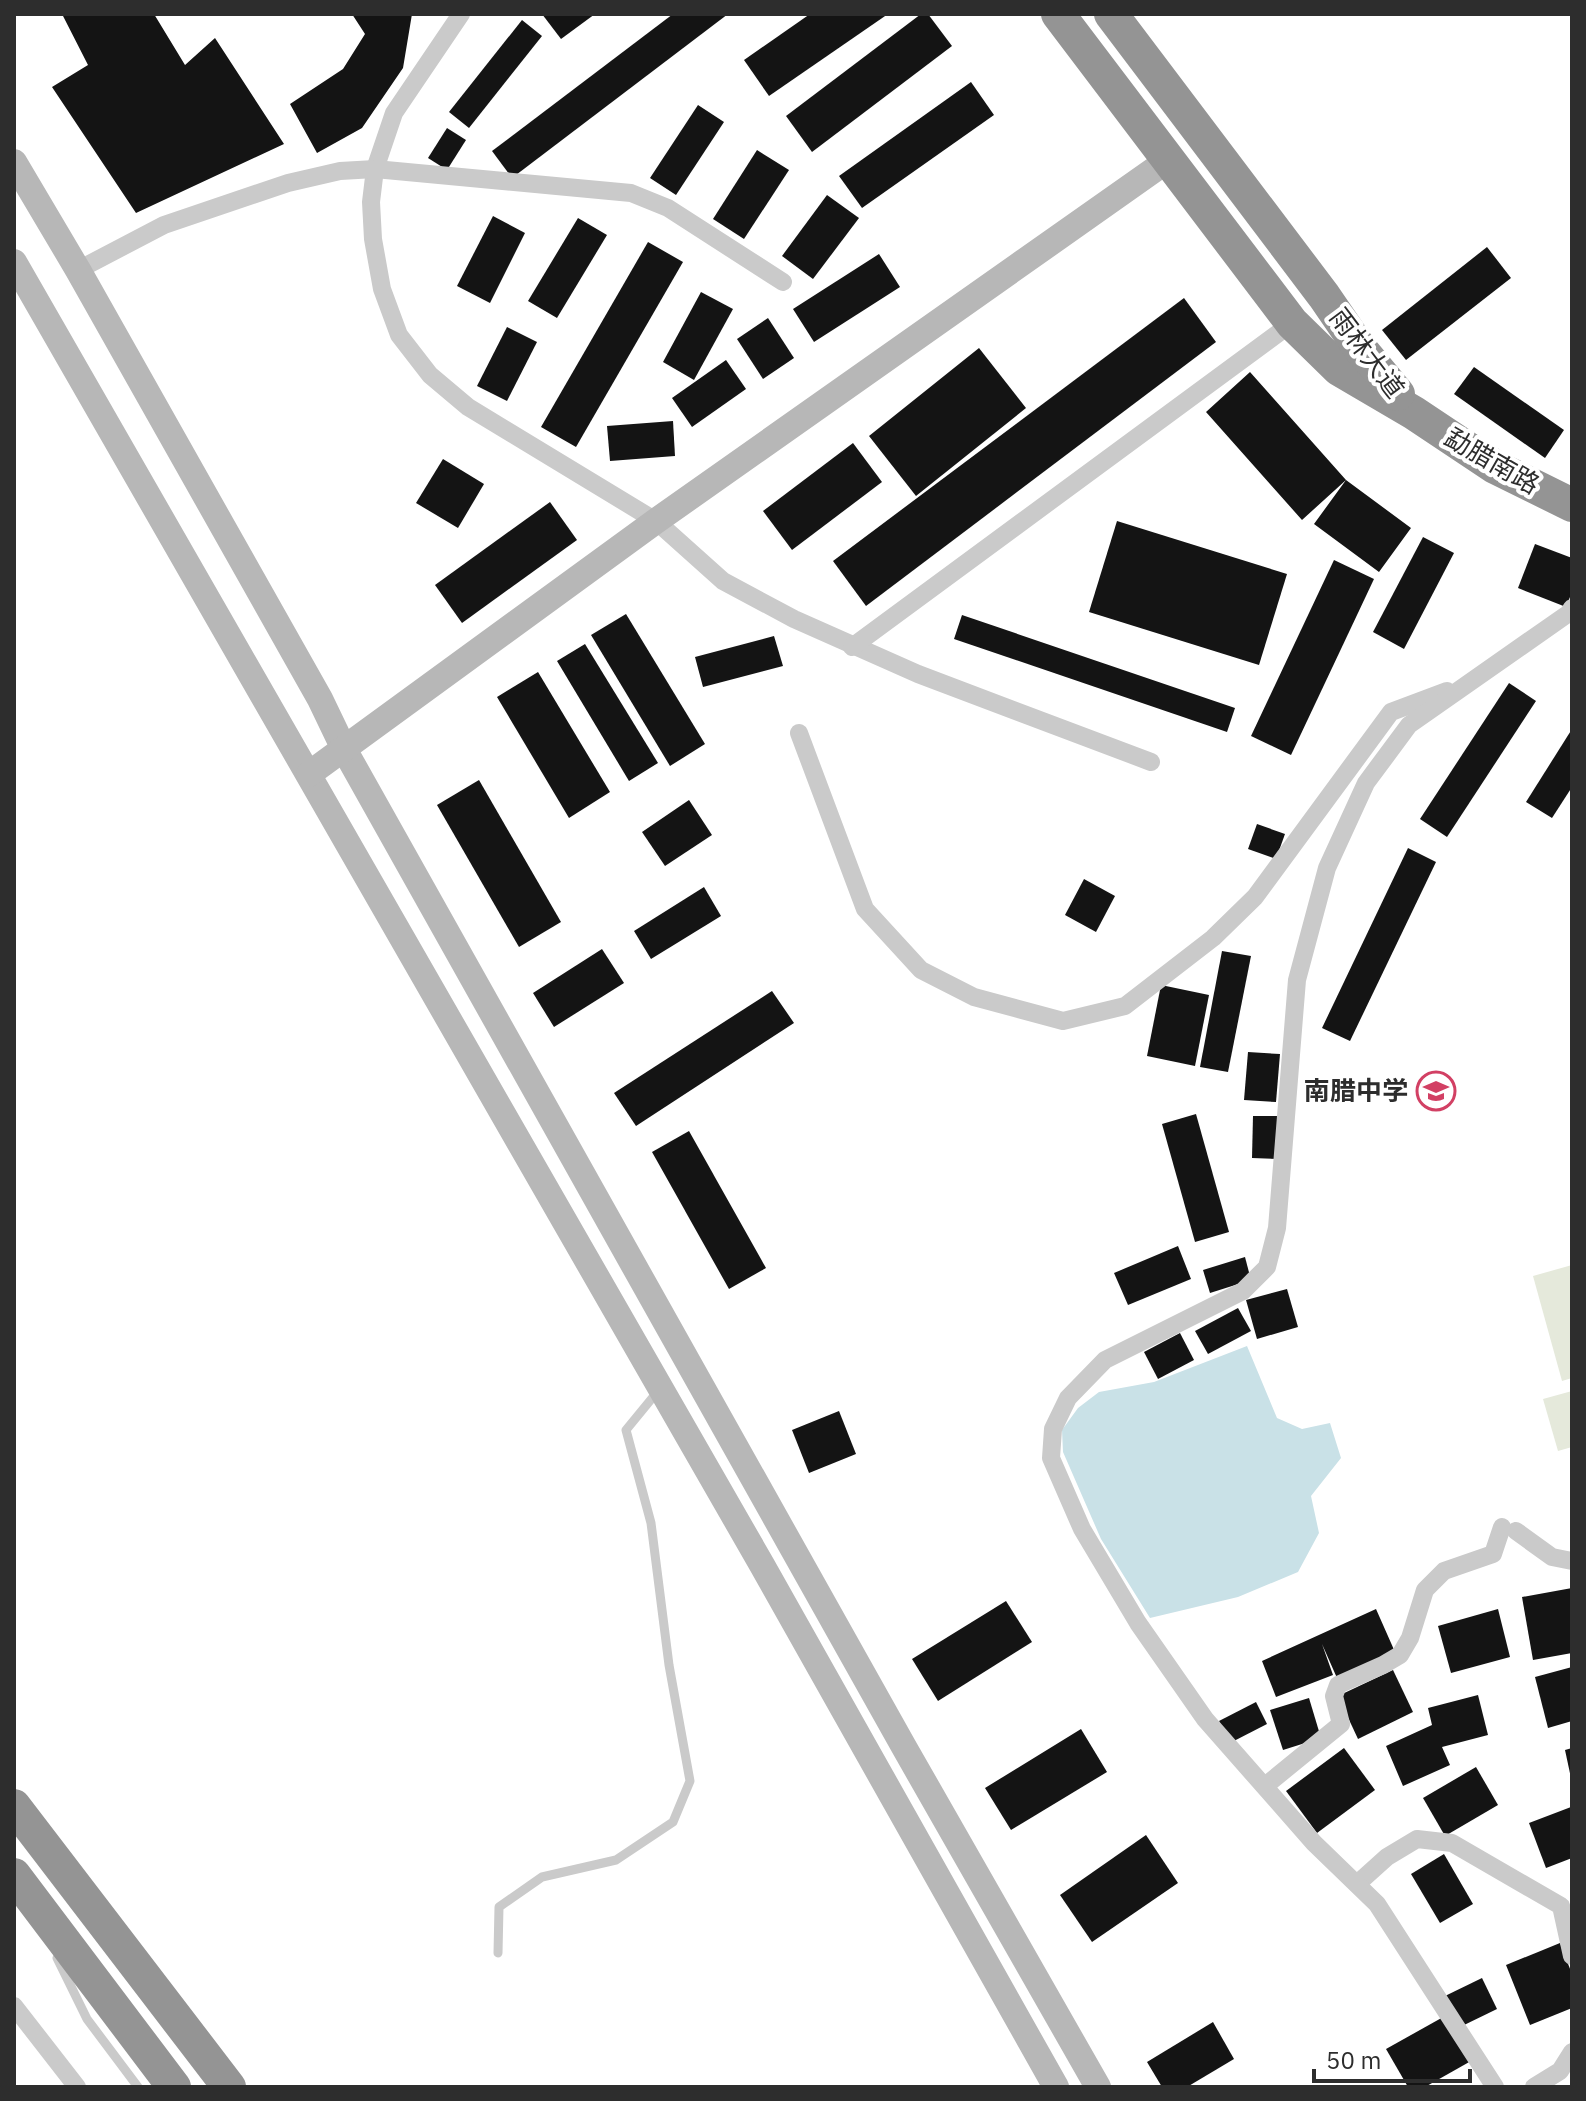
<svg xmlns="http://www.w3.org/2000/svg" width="1586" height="2101" font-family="'IBM Plex Sans','Noto Sans SC',sans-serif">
<rect width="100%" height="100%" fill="#fff"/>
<!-- green -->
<g fill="#e5e9db">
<polygon points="1572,1265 1572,1378 1562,1381 1533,1276"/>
<polygon points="1572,1391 1572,1447 1558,1451 1543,1399"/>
</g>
<!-- water -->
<polygon fill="#c9e1e7" points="1247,1346 1277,1418 1302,1429 1330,1423 1341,1458 1311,1496 1319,1533 1298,1572 1238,1597 1150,1618 1101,1539 1063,1452 1062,1430 1078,1408 1099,1392 1154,1382"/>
<!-- building -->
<g fill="#141414">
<polygon points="62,14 154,14 185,65 215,38 284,144 136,213 52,87 88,65"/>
<polygon points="352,14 412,14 403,68 362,128 317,153 290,104 343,69 365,34"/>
<polygon points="542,14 595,14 561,39"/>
<polygon points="673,14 728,14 512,178 492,151"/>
<polygon points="810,14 888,14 769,96 744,60"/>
<polygon points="921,14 928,14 952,46 812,152 786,116"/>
<polygon points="522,20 542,36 469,128 449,112"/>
<polygon points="971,82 994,115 862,208 839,176"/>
<polygon points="698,105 724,122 676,195 650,178"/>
<polygon points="447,128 466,140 447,170 428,158"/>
<polygon points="757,150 789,170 744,239 713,219"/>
<polygon points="827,195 859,218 813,279 782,256"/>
<polygon points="493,216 525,233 490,303 457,286"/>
<polygon points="578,218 607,235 557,318 528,301"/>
<polygon points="648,242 683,262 576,447 541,427"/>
<polygon points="1487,247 1511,278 1406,360 1382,330"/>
<polygon points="879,254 900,287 814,342 793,309"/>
<polygon points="701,292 733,309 694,380 663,362"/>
<polygon points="1184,298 1216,342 866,606 833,561"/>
<polygon points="768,318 794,358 763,379 737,339"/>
<polygon points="507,327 537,342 507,401 477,386"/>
<polygon points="979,348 1026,408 916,496 869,436"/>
<polygon points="726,360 746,389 692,427 672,398"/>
<polygon points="1474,367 1564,430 1545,458 1454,394"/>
<polygon points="1250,372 1346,480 1411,528 1379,572 1314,524 1346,480 1302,520 1206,412"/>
<polygon points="673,421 675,456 610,461 607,426"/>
<polygon points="853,443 882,482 792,550 763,511"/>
<polygon points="443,459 484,484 458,528 416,503"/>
<polygon points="550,502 577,540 462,623 435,585"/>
<polygon points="1117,521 1287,574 1259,665 1089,612"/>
<polygon points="1423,537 1454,553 1404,649 1373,632"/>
<polygon points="1535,544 1572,558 1572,592 1566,607 1518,588"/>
<polygon points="1334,560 1374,579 1291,755 1251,736"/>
<polygon points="626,614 705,744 670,766 591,635"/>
<polygon points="962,615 1235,708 1227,732 954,639"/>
<polygon points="774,636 783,666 703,687 695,657"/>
<polygon points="585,644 658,763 629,781 557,661"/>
<polygon points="538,672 610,792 569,818 497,697"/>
<polygon points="1509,683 1536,701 1447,837 1420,819"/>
<polygon points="1572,729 1572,787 1552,818 1526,802"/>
<polygon points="479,780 561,922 519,947 437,805"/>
<polygon points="689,800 712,835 665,866 642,832"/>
<polygon points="1257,824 1285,834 1276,859 1248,849"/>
<polygon points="1408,848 1436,862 1350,1041 1322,1028"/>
<polygon points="1084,879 1115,896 1096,932 1065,915"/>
<polygon points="704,887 721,916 651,959 634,931"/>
<polygon points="602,949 624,983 554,1027 533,993"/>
<polygon points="1222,951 1251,956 1228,1072 1200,1067"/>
<polygon points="1161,985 1209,995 1195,1066 1147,1056"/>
<polygon points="772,991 794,1023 636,1126 614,1093"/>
<polygon points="1248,1052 1280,1054 1276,1102 1244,1100"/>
<polygon points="1196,1114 1229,1232 1195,1242 1162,1124"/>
<polygon points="1253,1116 1279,1116 1278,1159 1252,1158"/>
<polygon points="689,1131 766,1268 729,1289 652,1152"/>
<polygon points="1178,1246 1191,1279 1128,1305 1114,1273"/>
<polygon points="1245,1257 1251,1280 1210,1293 1203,1270"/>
<polygon points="1287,1289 1298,1327 1257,1339 1246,1300"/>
<polygon points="1238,1308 1251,1331 1208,1354 1195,1331"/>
<polygon points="1180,1333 1194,1360 1158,1379 1144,1352"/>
<polygon points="839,1411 856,1454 809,1473 792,1430"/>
<polygon points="1572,1588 1572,1653 1533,1660 1522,1597"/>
<polygon points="1006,1601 1032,1642 938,1701 912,1659"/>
<polygon points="1376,1609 1395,1652 1337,1678 1322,1644 1333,1675 1276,1697 1262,1661"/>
<polygon points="1498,1609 1510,1657 1451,1673 1438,1626"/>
<polygon points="1572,1667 1572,1721 1548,1728 1535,1677"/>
<polygon points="1393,1670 1413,1712 1358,1739 1338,1696"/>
<polygon points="1478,1695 1488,1735 1442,1747 1450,1765 1403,1786 1386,1746 1432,1725 1428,1708"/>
<polygon points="1309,1698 1321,1738 1283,1750 1270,1710"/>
<polygon points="1256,1702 1267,1724 1230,1743 1219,1721"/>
<polygon points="1081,1729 1107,1772 1011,1830 985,1788"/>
<polygon points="1344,1748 1375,1790 1317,1833 1286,1791"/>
<polygon points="1572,1748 1572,1777 1571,1778 1565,1750"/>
<polygon points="1476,1767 1498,1805 1445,1836 1423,1798"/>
<polygon points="1571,1807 1572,1858 1546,1868 1529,1823"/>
<polygon points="1146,1835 1178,1883 1092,1942 1060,1895"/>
<polygon points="1444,1854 1473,1904 1440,1923 1411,1874"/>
<polygon points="1560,1943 1572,1974 1572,2008 1530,2025 1506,1965"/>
<polygon points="1482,1978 1497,2009 1460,2027 1445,1996"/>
<polygon points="1445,2016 1471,2061 1425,2087 1408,2087 1386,2049"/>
<polygon points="1213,2022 1234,2059 1187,2087 1162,2087 1147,2062"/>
</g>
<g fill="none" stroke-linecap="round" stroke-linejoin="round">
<!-- lane -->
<g stroke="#cacaca" stroke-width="9">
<polyline points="498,1953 499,1907 542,1877 616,1860 673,1822 690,1781 669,1665 651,1523 626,1430 658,1391"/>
<polyline points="57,1958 87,2019 138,2087"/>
</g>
<!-- street -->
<g stroke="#cacaca" stroke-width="18">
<polyline points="461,14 394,113 375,169 371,202 373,239 382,289 399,335 430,375 468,407 656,521 723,581 794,619 918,674 1151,762"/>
<polyline points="78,270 164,225 288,183 340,171 375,169 631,193 668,208 783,282"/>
<polyline points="852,647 1292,323"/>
<polyline points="799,733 865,909 921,970 974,997 1063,1021 1125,1006 1213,938 1255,897 1391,712 1447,691"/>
<polyline points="1516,1531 1552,1557 1572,1561"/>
<polyline points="1265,1786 1341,1724 1334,1696 1338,1685 1383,1665 1400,1655 1410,1638 1425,1590 1444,1571 1493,1554 1502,1527"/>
<polyline points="1357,1884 1387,1857 1417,1839 1452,1843 1561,1906 1572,1956"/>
<polyline points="14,2006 77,2087"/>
<polyline points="1495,2087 1377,1904 1314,1843 1205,1719 1138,1623 1082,1529 1051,1458 1053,1429 1068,1398 1105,1360 1243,1291 1267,1267 1277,1228 1297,980 1327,868 1366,783 1409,725 1569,613 1572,608"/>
<polyline points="1534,2087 1560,2071 1572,2052"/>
</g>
<!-- secondary -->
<g stroke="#b7b7b7" stroke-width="26">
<polyline points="14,162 78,270 320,699 344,749 904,1747 1098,2087"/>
<polyline points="14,262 762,1565 1056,2087"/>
<polyline points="309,774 656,521 1168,160"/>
</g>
<!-- highway -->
<g stroke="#949494" stroke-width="34">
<polyline points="1058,14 1292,323 1339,369 1414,413 1495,467 1572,505"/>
<polyline points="1111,14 1324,296 1359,347 1398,394"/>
<polyline points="14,1806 229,2087"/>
<polyline points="14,1875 174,2087"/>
</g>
</g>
<!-- icons -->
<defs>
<g id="school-ring" transform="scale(2)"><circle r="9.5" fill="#fff" stroke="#d24064" stroke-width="1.5"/><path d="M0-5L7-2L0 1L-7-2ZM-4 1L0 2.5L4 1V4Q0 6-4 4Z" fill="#d24064"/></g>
</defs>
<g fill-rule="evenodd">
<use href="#school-ring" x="1436" y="1091"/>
</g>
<g text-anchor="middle" stroke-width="8" stroke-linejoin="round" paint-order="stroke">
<!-- street labels -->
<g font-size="26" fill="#2d2d2d" stroke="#fff">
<text transform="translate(1367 353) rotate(53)" y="9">雨林大道</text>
<text transform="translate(1492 461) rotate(30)" y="9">勐腊南路</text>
</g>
<!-- poi labels -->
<g font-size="26" font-weight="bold" fill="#2d2d2d" stroke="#fff" text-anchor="end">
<text x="1408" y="1100">南腊中学</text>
</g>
</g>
<!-- border -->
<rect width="1586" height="2101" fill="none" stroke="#2d2d2d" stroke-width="32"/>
<!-- scale -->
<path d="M1314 2069v12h156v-12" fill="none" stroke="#2d2d2d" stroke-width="4"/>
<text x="1326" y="2069" font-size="24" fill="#2d2d2d" stroke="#ffffff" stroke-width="6" paint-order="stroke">50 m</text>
</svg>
